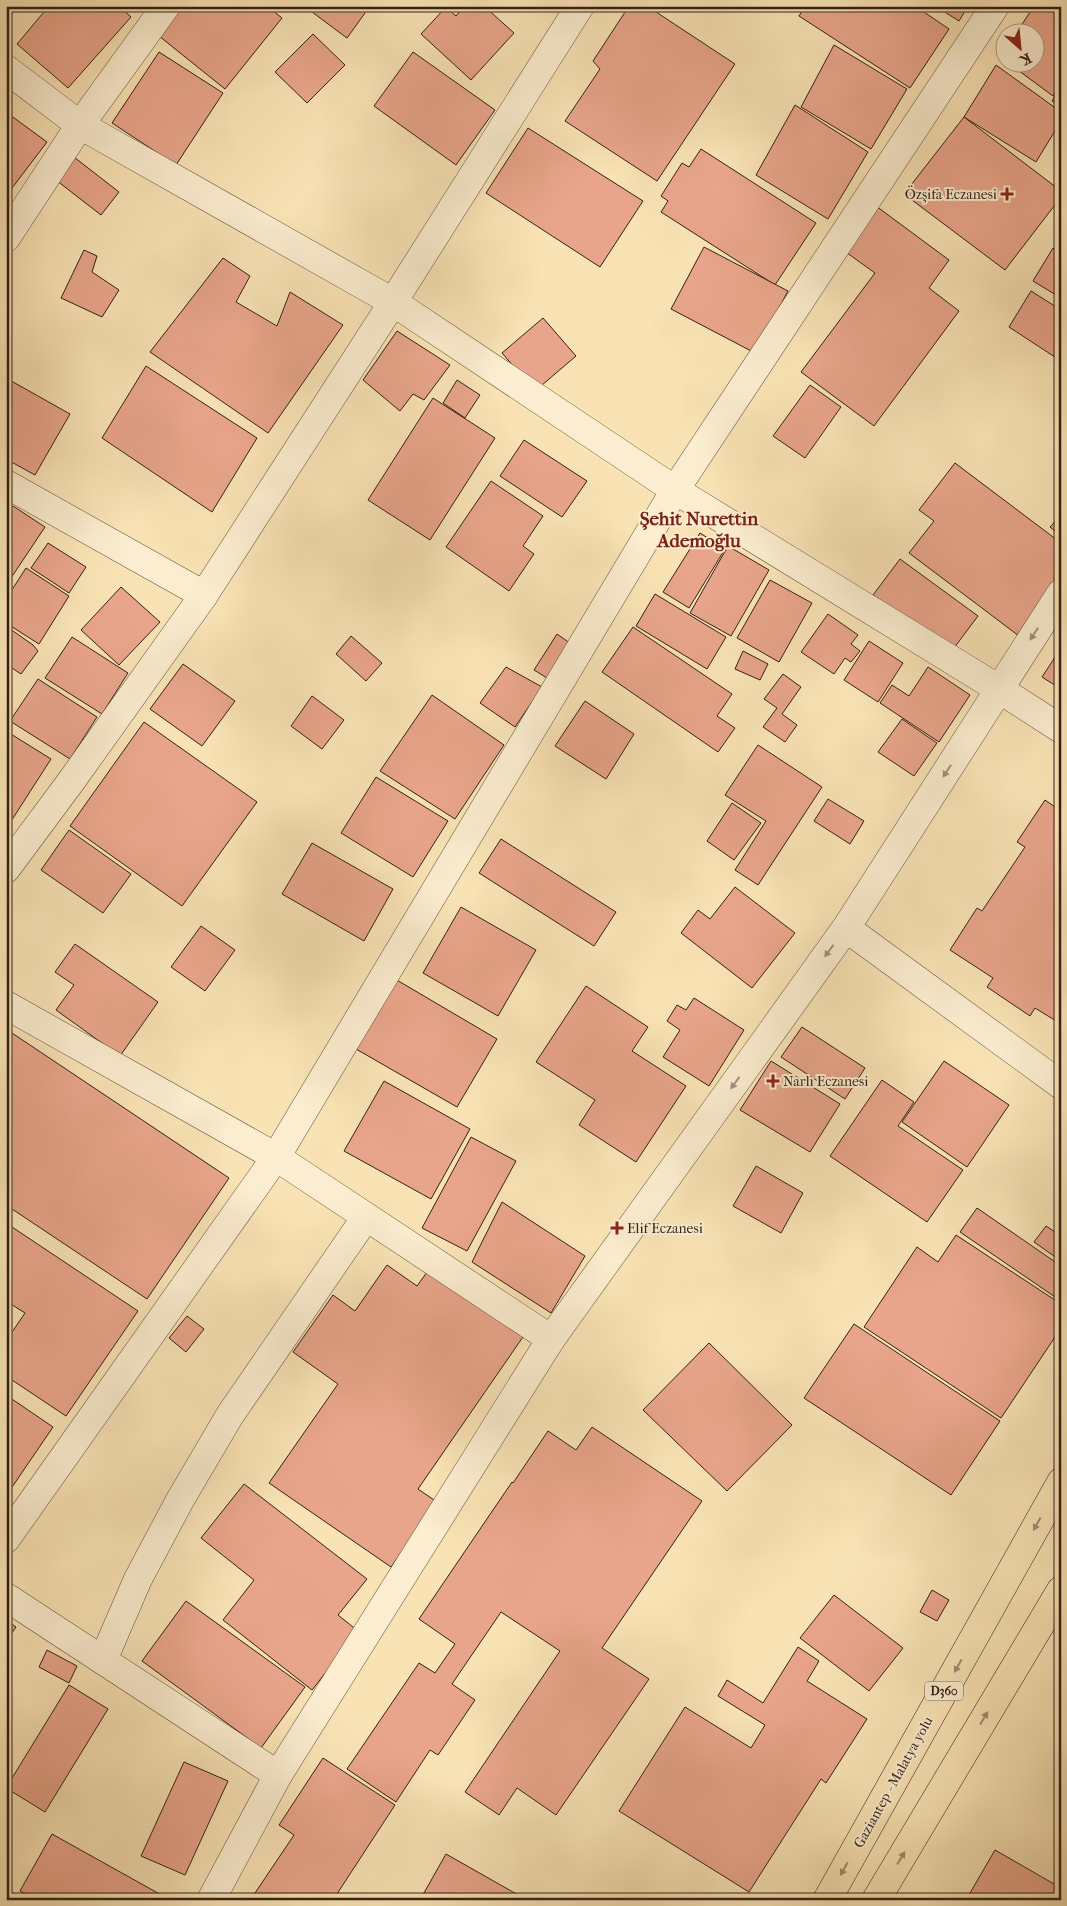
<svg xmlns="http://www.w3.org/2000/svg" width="1067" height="1906" font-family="'IM FELL French Canon',serif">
<rect width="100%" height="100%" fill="#f9e3b5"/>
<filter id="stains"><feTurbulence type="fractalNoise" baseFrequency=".004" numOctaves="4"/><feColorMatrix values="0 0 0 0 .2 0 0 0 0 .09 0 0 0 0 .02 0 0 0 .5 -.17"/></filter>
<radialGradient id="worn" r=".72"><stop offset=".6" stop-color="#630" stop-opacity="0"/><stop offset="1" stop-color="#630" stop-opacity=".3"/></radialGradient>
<!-- building -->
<g fill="#e9a58b" stroke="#332017">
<polygon points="49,6 119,6 131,17 68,88 17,44"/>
<polygon points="183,6 267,6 282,18 225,89 159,36"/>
<polygon points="304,6 370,6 347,38"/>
<polygon points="464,6 484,6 514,33 471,80 421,34 446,7 456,16"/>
<polygon points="629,6 647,6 735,64 657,181 565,121 600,69 593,61"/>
<polygon points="805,6 915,6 949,29 910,88 799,16"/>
<polygon points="935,6 968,6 959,21"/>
<polygon points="1034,6 1061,6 1061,82 1053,96 1007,62 1034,62 1034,32 1017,32"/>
<polygon points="313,34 345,65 307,103 275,72"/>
<polygon points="834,45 907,89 871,149 801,107"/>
<polygon points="159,52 223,93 176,165 112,123"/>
<polygon points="413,52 495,110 456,165 374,106"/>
<polygon points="996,65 1061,112 1061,121 1036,162 964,117"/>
<polygon points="1061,86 1061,105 1052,101"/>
<polygon points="795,105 868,152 828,219 756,175"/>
<polygon points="6,112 47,142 6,196"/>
<polygon points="964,117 1061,191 1061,197 1005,270 904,194"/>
<polygon points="528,128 643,201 600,267 486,193"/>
<polygon points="701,149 816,223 775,285 661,212 668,201 661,196 682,163 689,167"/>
<polygon points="70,154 119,192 101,215 52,177"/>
<polygon points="876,206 949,260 929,288 959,311 874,426 801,372 875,273 843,250"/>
<polygon points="704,247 788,291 755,353 671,309"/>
<polygon points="1053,248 1061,253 1061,298 1033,281"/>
<polygon points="84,250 97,256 92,272 119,290 102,317 61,298"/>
<polygon points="223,258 250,276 236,302 277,326 290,292 343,325 268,433 150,352"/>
<polygon points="1031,291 1061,310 1061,361 1009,327"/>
<polygon points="543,318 576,356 535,391 502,353"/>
<polygon points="397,331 450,365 424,400 413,394 400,411 363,380"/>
<polygon points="146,366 257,438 212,512 102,438"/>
<polygon points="6,378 70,414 35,475 6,459"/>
<polygon points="457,380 480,395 465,418 443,403"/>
<polygon points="810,385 841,407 805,458 773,436"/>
<polygon points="433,398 495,438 430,540 368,500"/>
<polygon points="524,440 587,481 562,517 500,476"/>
<polygon points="955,463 1061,543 1061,581 1019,636 909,553 934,521 919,510"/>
<polygon points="491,481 543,516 523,546 534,554 509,591 446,547"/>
<polygon points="13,506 45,527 7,584 6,516"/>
<polygon points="1061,515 1061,536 1050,527"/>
<polygon points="700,533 725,549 689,608 663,592"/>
<polygon points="48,543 86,567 69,593 31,568"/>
<polygon points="728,546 769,570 731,636 690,613"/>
<polygon points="900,559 978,616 951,652 873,595"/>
<polygon points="26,568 69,596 39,644 6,623 6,599"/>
<polygon points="770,580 812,603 779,662 737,638"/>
<polygon points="121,587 160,622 119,665 81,630"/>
<polygon points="655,594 726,637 707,669 636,626"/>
<polygon points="828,614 858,635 851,644 860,651 851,662 845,658 834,674 801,652"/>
<polygon points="6,626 33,645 38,651 21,674 6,664"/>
<polygon points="633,627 732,694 717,716 735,728 718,752 602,672"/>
<polygon points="557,634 574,646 552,681 534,670"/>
<polygon points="351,636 382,663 366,681 336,654"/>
<polygon points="72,637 128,673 102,714 45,678"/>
<polygon points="869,641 903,663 878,702 844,680"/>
<polygon points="1061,648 1061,689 1042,677"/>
<polygon points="743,651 768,664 760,680 735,669"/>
<polygon points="183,664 235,701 202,746 150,709"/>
<polygon points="506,667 542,687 515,727 480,703"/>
<polygon points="928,667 970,695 939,742 880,703 892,685 909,696"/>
<polygon points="783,674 801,687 782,714 797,725 785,742 763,727 777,708 764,699"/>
<polygon points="38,679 97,717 70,759 10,721"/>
<polygon points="432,695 504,745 455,819 380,771"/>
<polygon points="312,696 344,720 322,749 291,726"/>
<polygon points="585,701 634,734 606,779 555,746"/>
<polygon points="902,719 937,743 914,776 878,752"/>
<polygon points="144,722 257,802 182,906 70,826"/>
<polygon points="6,731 51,759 8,826 6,824"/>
<polygon points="758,745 822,787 758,885 735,870 766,821 725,795"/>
<polygon points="376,777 448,821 413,877 341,833"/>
<polygon points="828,799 864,821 850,844 814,821"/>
<polygon points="1045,800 1061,811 1061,1024 1035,1008 1030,1016 987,987 993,978 950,950 977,908 982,911 1025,847 1017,842"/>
<polygon points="732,803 761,823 734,860 707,841"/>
<polygon points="69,830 131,874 103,913 41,870"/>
<polygon points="501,839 616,912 594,946 479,873"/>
<polygon points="312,843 393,889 364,941 282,894"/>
<polygon points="735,887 795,933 752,988 681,933 698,910 710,919"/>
<polygon points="461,907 536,950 498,1016 423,973"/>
<polygon points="201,926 235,950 205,991 171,967"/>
<polygon points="75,944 158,1002 120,1056 56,1010 74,985 55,972"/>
<polygon points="390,976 497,1039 457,1107 349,1045"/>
<polygon points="586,986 648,1027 632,1051 686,1086 636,1162 579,1125 595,1100 536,1062"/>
<polygon points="694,998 744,1030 709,1086 663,1057 680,1030 667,1021 677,1005 686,1010"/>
<polygon points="802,1027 865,1068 845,1099 781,1057"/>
<polygon points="6,1029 229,1178 147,1299 6,1205"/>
<polygon points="771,1061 840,1104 810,1152 740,1110"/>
<polygon points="944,1061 1009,1105 967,1167 902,1122"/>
<polygon points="882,1080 914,1102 898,1126 963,1170 927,1222 830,1156"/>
<polygon points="384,1081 470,1129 431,1199 344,1151"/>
<polygon points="471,1137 516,1161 467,1251 422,1228"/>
<polygon points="756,1166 803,1193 781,1233 733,1206"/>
<polygon points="502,1202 585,1256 551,1313 472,1262"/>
<polygon points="977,1208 1061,1266 1061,1301 960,1232"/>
<polygon points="6,1223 138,1311 66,1416 6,1376 6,1341 25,1313 6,1301"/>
<polygon points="1046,1226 1061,1236 1061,1261 1034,1242"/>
<polygon points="956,1235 1061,1304 1061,1328 1001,1418 864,1327 917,1247 938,1262"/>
<polygon points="387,1265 417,1286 430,1268 525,1334 418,1489 437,1502 391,1567 269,1483 338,1384 293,1352 333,1295 355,1311"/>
<polygon points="187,1316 204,1329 186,1352 169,1338"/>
<polygon points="854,1324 1000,1421 951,1495 804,1398"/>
<polygon points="709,1343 792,1425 727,1491 643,1410"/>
<polygon points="6,1395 53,1427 6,1496"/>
<polygon points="592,1427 702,1501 602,1648 649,1679 556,1815 517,1788 499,1815 465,1792 560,1651 501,1612 452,1684 475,1700 438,1755 430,1750 396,1802 347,1769 419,1663 435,1673 455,1644 419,1619 512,1482 513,1483 548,1431 576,1450"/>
<polygon points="244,1484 367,1579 338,1615 358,1631 312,1690 223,1620 254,1580 201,1538"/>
<polygon points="932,1590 949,1600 937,1621 920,1612"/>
<polygon points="834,1595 903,1648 869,1691 800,1638"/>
<polygon points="186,1601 305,1687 261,1748 142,1661"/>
<polygon points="6,1620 16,1627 6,1642"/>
<polygon points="798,1647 819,1661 807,1681 867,1719 826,1783 821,1779 749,1892 619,1811 685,1707 751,1748 765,1725 718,1696 727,1680 763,1703"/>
<polygon points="47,1650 77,1666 69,1683 39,1667"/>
<polygon points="69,1685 108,1709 45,1812 6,1788"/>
<polygon points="323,1758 395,1805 333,1900 259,1900 253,1896 294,1835 279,1825"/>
<polygon points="184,1762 228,1781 185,1875 141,1856"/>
<polygon points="52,1834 165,1897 164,1900 36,1900 20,1891"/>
<polygon points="995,1850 1061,1888 1061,1900 966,1900"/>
<polygon points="446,1854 527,1900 420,1900"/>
</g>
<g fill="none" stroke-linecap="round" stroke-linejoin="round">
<!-- minor casing -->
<g stroke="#64513e" stroke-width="29">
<g id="minor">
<polyline points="6,69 80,125 393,302 675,490 999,689 1061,729"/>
<polyline points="6,238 80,125 166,6"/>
<polyline points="6,484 204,595"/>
<polyline points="6,869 72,780 204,595 393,302 580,6"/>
<polyline points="846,928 1061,1085"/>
<polyline points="6,1005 276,1157 551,1339"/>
<polyline points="6,1539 276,1157 675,490 995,6"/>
<polyline points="6,1597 278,1775"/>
<polyline points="103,1660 138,1579 180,1500 230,1415 366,1217"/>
<polyline points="211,1900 278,1775 551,1339 846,928 1061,593"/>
</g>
</g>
<!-- highway casing -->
<g stroke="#332017" stroke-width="29">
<g id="highway">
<polyline points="827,1900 1061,1482"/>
<polyline points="876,1900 1061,1590"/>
</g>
</g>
<!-- minor -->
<use href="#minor" stroke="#fbedcf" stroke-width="28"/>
<!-- highway -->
<use href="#highway" stroke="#f9e3b5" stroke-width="28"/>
</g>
<!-- one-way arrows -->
<defs><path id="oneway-solid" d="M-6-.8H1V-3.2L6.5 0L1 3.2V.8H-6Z" transform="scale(1.25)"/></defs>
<g fill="#a1917c">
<use href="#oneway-solid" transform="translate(1034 634) rotate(123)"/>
<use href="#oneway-solid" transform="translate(947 771) rotate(123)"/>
<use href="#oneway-solid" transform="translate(829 951) rotate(126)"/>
<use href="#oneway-solid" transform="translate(735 1083) rotate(126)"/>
</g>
<g fill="#a08b6e">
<use href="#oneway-solid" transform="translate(1037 1524) rotate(119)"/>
<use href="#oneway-solid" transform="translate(958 1666) rotate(119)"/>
<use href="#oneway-solid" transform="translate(984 1718) rotate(-59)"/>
<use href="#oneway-solid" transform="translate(901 1858) rotate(-59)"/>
<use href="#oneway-solid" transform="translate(844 1869) rotate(119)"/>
</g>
<!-- markers -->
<g fill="#8f2418" stroke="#fbedcf" stroke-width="2">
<path d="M1004.5 186.5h5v5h5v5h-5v5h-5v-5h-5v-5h5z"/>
<path d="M770.5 1073.5h5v5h5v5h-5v5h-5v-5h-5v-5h5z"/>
<path d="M614.5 1220.5h5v5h5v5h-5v5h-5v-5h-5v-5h5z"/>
</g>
<g text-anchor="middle" stroke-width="4" stroke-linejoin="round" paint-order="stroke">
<!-- shield labels -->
<rect fill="#fbedcf" stroke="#6f5e4e" stroke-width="1" x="925" y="1681.5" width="38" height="19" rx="4"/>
<g font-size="12" font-weight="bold" fill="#332017">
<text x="944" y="1695">D360</text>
</g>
<!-- poi labels -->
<g font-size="14" fill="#332017" stroke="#fbedcf" text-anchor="start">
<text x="997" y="199" text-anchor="end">Özşifa Eczanesi</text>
<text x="783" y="1086">Narlı Eczanesi</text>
<text x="627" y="1233">Elif Eczanesi</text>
</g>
<!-- street labels -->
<g font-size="14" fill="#332017" stroke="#fbedcf">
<text transform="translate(893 1782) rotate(-61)" y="5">Gaziantep - Malatya yolu</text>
</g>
<!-- district labels -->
<g font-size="19" font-weight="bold" fill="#7a1f14" stroke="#fbedcf">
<text x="699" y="525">Şehit Nurettin<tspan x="699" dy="22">Ademoğlu</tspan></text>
</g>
</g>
<!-- margin -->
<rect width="1067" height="1906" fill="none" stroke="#f9e3b5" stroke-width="25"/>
<rect x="8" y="8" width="1052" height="1891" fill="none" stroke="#332017" stroke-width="2.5"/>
<rect x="12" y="12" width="1042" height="1881" fill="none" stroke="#332017"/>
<!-- north arrow -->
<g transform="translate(1020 48) rotate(153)"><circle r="24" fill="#fbedcf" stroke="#ab9b85"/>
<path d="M0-4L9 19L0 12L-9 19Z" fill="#8f2418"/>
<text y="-8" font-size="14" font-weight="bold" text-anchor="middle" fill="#332017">K</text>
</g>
<rect width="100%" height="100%" filter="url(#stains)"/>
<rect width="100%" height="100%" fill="url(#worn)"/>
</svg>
